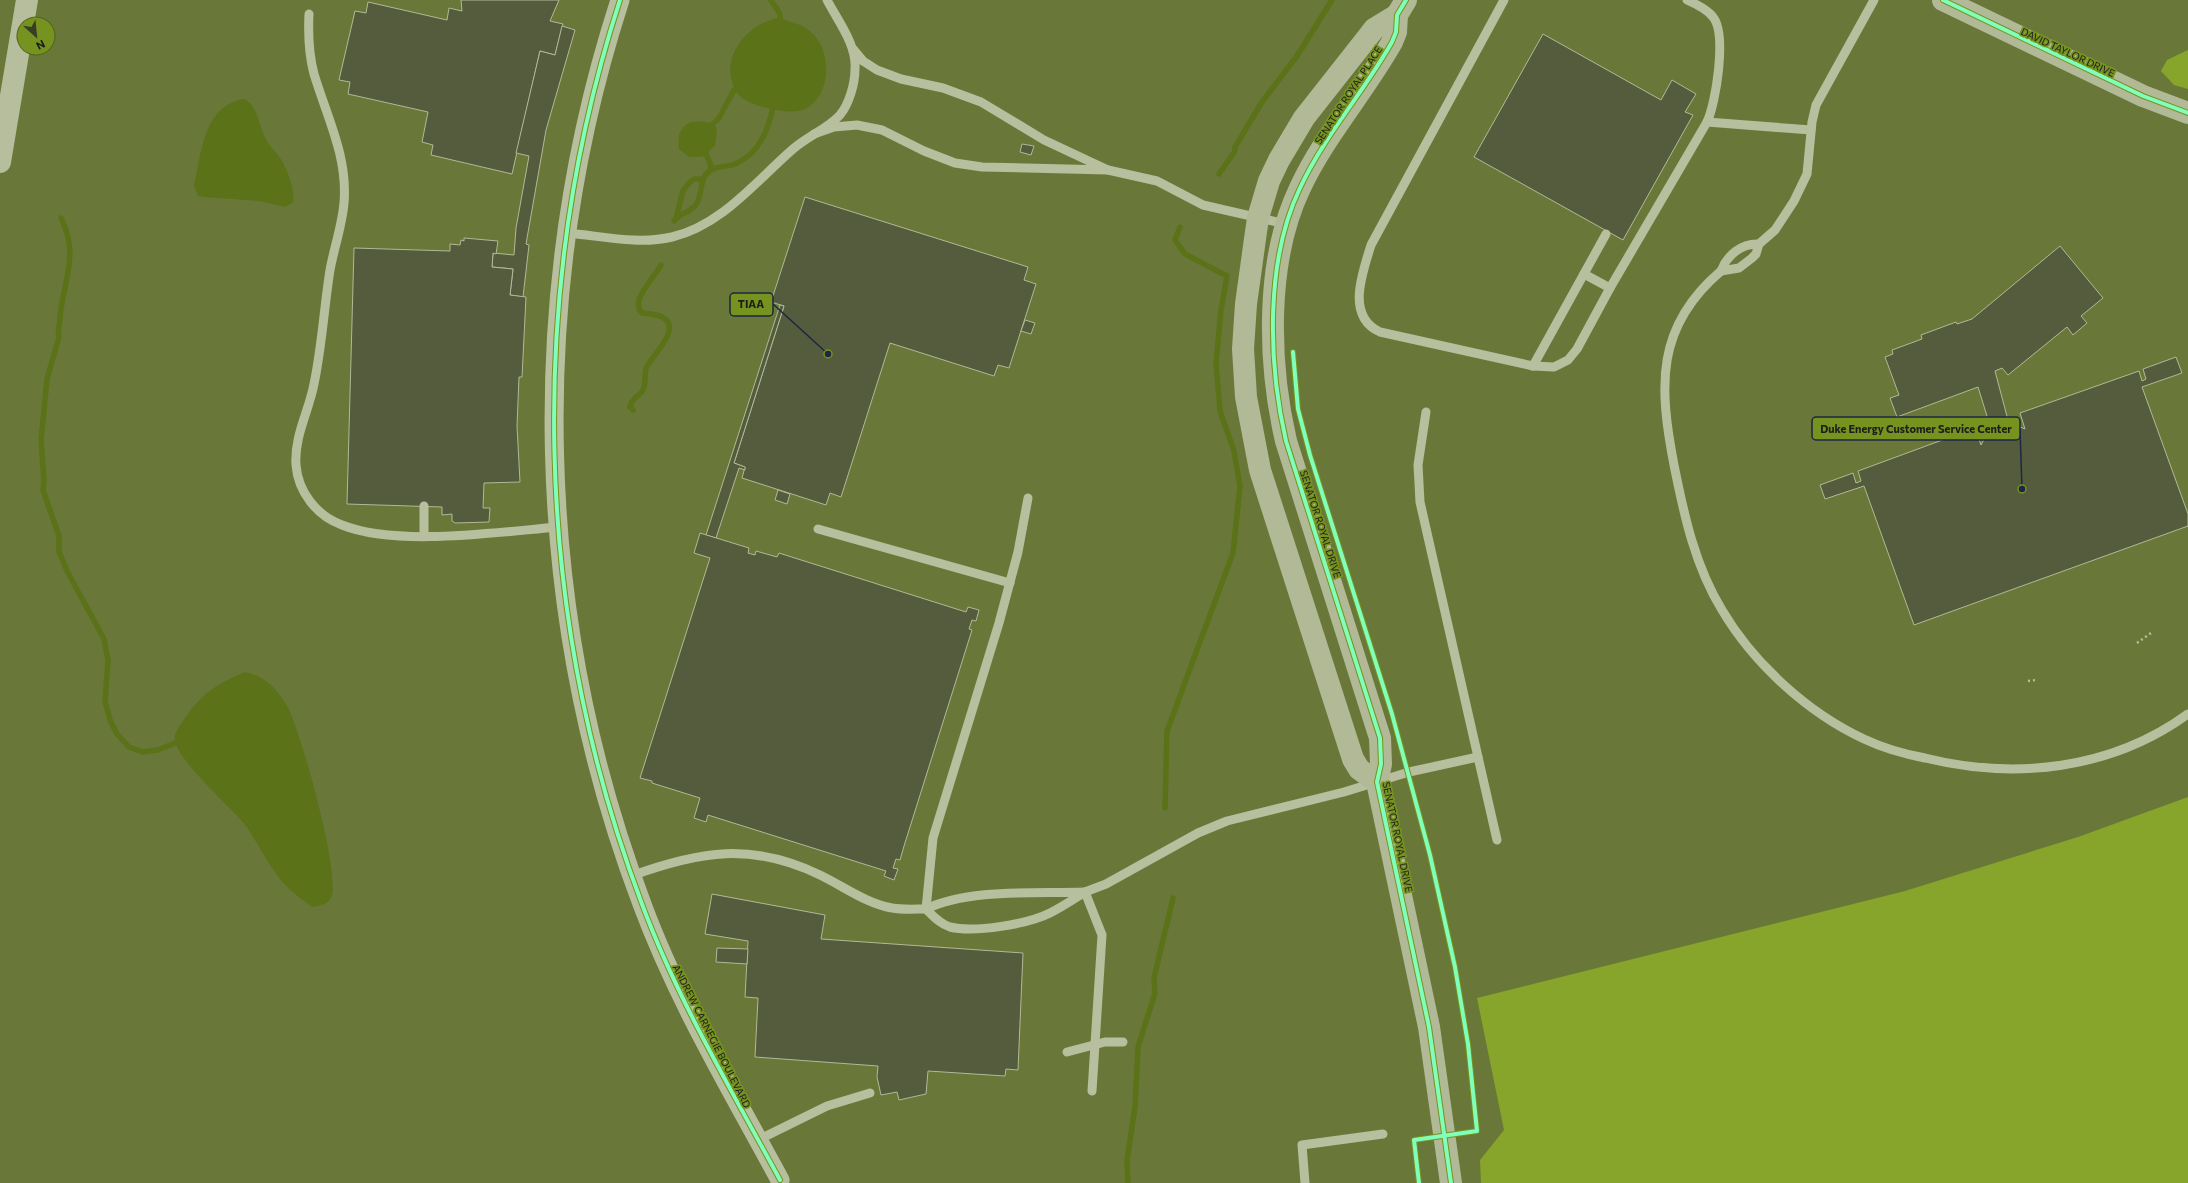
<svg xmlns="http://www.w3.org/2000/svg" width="2188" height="1183" font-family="Commissioner,sans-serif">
<rect width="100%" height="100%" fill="#697839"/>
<!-- green -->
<g fill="#87a42b">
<polygon points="2188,50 2188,89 2174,85 2161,71 2167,60"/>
<polygon points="2188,797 2188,1183 1481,1183 1480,1160 1504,1130 1477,998 1905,891 2078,837"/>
</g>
<!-- water -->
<g fill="#5b7218">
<path d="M778,18C789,21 802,24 811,32C829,47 831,81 817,99C813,104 808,108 803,110C790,115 745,106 737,93C717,61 745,24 778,18Z"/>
<path d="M243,99C257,103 258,123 264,135C267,143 273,149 278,155C286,165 296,191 293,202L285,207L259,201L205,197L198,196L194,186C202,152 203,107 243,99Z"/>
<path d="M691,122C700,121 713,121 717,129L715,146L702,157H689L679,149C677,136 679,128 691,122Z"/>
<path d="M245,672C265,676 275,687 286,704C300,727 342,878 331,898C327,905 319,906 312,907C300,898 286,888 277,875C265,859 257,842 246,826C233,808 170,756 175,735C177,728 184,720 188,714C202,693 222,681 245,672Z"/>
</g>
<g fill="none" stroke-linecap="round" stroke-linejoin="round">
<!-- stream -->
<g stroke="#5b7218" stroke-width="5.5">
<polyline points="771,0 780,14 781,25"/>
<polyline points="708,129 719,118 734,90 740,85"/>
<polyline points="704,148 711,166 710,170"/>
<polyline points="1219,174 1235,151 1235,147 1262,102 1297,56 1332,0"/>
<path d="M61,218C80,255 63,281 60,318C60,326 57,329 59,337L47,379L41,440L44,481L43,490L59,536V552L67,571L104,639L108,660L105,701L110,720L117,734L129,747L142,752L158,750L175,743"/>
<polyline points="676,218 683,191 688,184 694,179 703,179"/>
<path d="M674,221C680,212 692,213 697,203C703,192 699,177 711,170C718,166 727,167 735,164C761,153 770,126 774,102"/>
<path d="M633,410L630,407C631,398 639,397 643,390C647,383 643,373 647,366C653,355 685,326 660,316C655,314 648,314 642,313C629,301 655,277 661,265"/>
<polyline points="1165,808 1167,731 1233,553 1240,486 1234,451 1220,411 1216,363 1221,310 1227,276 1185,254 1175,240 1180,227"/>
<polyline points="1128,1183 1127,1160 1135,1107 1138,1047 1155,993 1154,978 1173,898"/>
</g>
</g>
<!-- building -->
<g fill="#555c3e" stroke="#b1b996">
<polygon points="461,0 559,0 550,21 563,24 555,55 540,51 512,174 431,155 433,145 422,142 428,112 348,94 350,82 339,80 355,11 366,13 368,2 447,20 449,8 462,11"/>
<polygon points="562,26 575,30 546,130 526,244 529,245 523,297 510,295 513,269 492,267 493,253 514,255 516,228 529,156 516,153 540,51 555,55"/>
<polygon points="1543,34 1661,100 1672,80 1696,94 1685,112 1693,115 1623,240 1474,157"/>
<polygon points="1022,144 1034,146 1031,155 1020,152"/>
<polygon points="805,197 1028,267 1024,280 1036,284 1009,368 998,365 994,376 890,343 841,497 830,493 826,505 742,478 745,467 734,463 784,306 771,302"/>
<polygon points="464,238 498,241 496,254 493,253 492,267 513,269 510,295 526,297 522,377 519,377 517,426 520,482 484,483 483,508 490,508 489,522 455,523 452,521 452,514 442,515 442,507 347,504 354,248 450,251 450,244 460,245 461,240 464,241"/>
<polygon points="2060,246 2103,298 2081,316 2087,323 2073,335 2067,327 2008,375 2002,368 1995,371 2009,424 1999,425 1991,429 1978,387 1897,417 1890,398 1899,395 1885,357 1893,354 1892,350 1922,339 1921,335 1956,322 1957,324 1972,319"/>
<polygon points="780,305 784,306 734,463 745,467 745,470 739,468 716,538 706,535"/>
<polygon points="1025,320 1035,323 1031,334 1021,331"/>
<polygon points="2176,357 2182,373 2142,387 2188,514 2188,526 1914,625 1864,486 1825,499 1820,485 1853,473 1856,483 1861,481 1858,471 1975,428 1981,445 1988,432 1999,425 2013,424 2025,429 2020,413 2139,371 2142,381 2146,379 2143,369"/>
<polygon points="778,490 790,494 787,504 775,500"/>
<polygon points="700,533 749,548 748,553 755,555 756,551 777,557 779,553 966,612 968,607 979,610 976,621 972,620 969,629 972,630 904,846 900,860 896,859 893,868 898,869 894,880 884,876 886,871 727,821 708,815 706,822 694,818 700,798 652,783 652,781 640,778 710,558 694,553"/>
<polygon points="712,894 825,915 821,939 1023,953 1018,1070 1006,1069 1005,1076 928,1071 926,1094 899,1100 897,1092 881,1095 877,1077 878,1066 755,1057 758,998 745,997 748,941 705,934"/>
<polygon points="717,948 748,949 747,964 716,962"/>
</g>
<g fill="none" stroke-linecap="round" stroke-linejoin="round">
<!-- path -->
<g stroke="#b7bf9e" stroke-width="2.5" stroke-dasharray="2 3" stroke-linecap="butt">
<polyline points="2137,643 2151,633"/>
<polyline points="2028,681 2036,680"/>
</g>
<!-- lane -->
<g stroke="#b7bf9e" stroke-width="9">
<path d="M1504,0L1371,245C1363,272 1345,316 1380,332L1533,366L1554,367L1568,360L1577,349L1610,288L1707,122L1811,130"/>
<path d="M1687,0C1696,4 1707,9 1713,17C1727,34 1716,103 1707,122"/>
<path d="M309,14C308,34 309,55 314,74C327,117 348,157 344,203C342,226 334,248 330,270C324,308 322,346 314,384C309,411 294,436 296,465C298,492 317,516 342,525C397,547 498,532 558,527"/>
<polyline points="814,134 834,127 857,125 882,130 924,151 955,163 982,167 1108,170 1044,140 981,102 943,88 901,79 877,70 863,61 853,49"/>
<polyline points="1108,170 1157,181 1203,205 1286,224"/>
<path d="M567,233C602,236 638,245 672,237C722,225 756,181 793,149C808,136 827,129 840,115C849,104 855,84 855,69C857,45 838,21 827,0"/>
<path d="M1759,244C1742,243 1727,255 1721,271L1739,268L1752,258L1756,254L1759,244L1775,230L1794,201L1807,174L1812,122L1816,105L1874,0"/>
<path d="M1721,271C1655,327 1659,387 1674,465C1684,515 1695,566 1722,610C1754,664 1808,713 1864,739C1883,748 1904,754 1925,758C2015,780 2111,770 2188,714"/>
<polyline points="1584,274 1610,288"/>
<polyline points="1533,366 1606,234"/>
<polyline points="818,529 1010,583"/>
<polyline points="424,535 424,506"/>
<polyline points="1478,757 1497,840"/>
<path d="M631,876C700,851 752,842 820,875C843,886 867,904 892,908C903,910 915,909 926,909L933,838L999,623L1018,552L1028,498"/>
<path d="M1085,892C1074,899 1062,907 1050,913C1028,924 975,933 950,927C940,924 933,916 926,909C970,888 1036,894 1085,892Z"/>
<polyline points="1067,1052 1105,1042 1123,1042"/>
<polyline points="1092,1091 1102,935 1085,892 1106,884 1198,833 1227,821 1344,792 1409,772 1478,757 1420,502 1418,465 1426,412"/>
<polyline points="758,1140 827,1106 870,1093"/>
<polyline points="1305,1183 1302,1145 1383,1134"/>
</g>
<!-- street -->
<path stroke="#b7bf9e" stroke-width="19" d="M620,0C525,293 533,616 642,904C678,1001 731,1089 780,1180"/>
<!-- secondary -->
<g stroke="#b2b997" stroke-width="22">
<path d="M1406,0L1397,15L1396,32L1392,42C1364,92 1324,136 1300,188C1265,261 1268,363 1286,441L1380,738L1381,764L1377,782L1429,1027L1451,1183"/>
<polyline points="1943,0 2143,96 2188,113"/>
<polyline points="1377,782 1359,769 1353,759 1260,470 1246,397 1243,349 1246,304 1255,239 1258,218 1269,181 1279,160 1304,118 1367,38 1374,29 1397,15"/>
</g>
<!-- highway -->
<polyline stroke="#b6be9d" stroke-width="22" points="0,162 27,0"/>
<!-- cycleway casing -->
<g stroke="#76921f" stroke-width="6">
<g id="cycleway">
<path d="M620,0C525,293 533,616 642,904C678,1001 731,1089 780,1180"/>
<path d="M1406,0L1397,15L1396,32L1392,42C1364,92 1324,136 1300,188C1265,261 1268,363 1286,441L1380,738L1381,764L1377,782L1429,1027L1451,1183"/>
<polyline points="1943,0 2143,96 2188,113"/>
<polyline points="1293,352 1298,409 1310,455 1392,714 1430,855 1455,967 1468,1044 1477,1131 1414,1140 1419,1183"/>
</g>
</g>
<!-- cycleway -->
<use href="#cycleway" stroke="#80ffba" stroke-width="4"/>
</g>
<g text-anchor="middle" stroke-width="3.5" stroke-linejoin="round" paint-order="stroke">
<!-- street labels -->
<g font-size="10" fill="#1d1d1d" stroke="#76921f">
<text transform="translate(2068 52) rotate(25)" y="4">DAVID TAYLOR DRIVE</text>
<text transform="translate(1348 95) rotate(-57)" y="4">SENATOR ROYAL PLACE</text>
<text transform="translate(1321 524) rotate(72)" y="4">SENATOR ROYAL DRIVE</text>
<text transform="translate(1398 837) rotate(78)" y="4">SENATOR ROYAL DRIVE</text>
<text transform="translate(712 1036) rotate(63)" y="4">ANDREW CARNEGIE BOULEVARD</text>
</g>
</g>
<!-- callouts -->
<path fill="none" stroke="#1d2742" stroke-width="1.5" d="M828 354L773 304M2022 489L2020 429"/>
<g fill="#1d2742" stroke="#76921f" stroke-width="1.5">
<circle cx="828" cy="354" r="4"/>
<circle cx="2022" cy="489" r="4"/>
</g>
<g fill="#76921f" stroke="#1d2742" stroke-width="1.5">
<rect x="730" y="293" width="43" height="23" rx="4"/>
<rect x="1812" y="417" width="208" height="23" rx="4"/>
</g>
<g font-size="11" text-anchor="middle" font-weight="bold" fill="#1d1d1d">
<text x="751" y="308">TIAA</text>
<text x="1916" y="433">Duke Energy Customer Service Center</text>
</g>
<!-- north arrow -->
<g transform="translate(36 36) rotate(153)"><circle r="19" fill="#76921f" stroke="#52631e"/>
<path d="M0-3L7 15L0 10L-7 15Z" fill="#383d27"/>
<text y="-6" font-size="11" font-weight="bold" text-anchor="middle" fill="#1d1d1d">N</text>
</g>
</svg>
